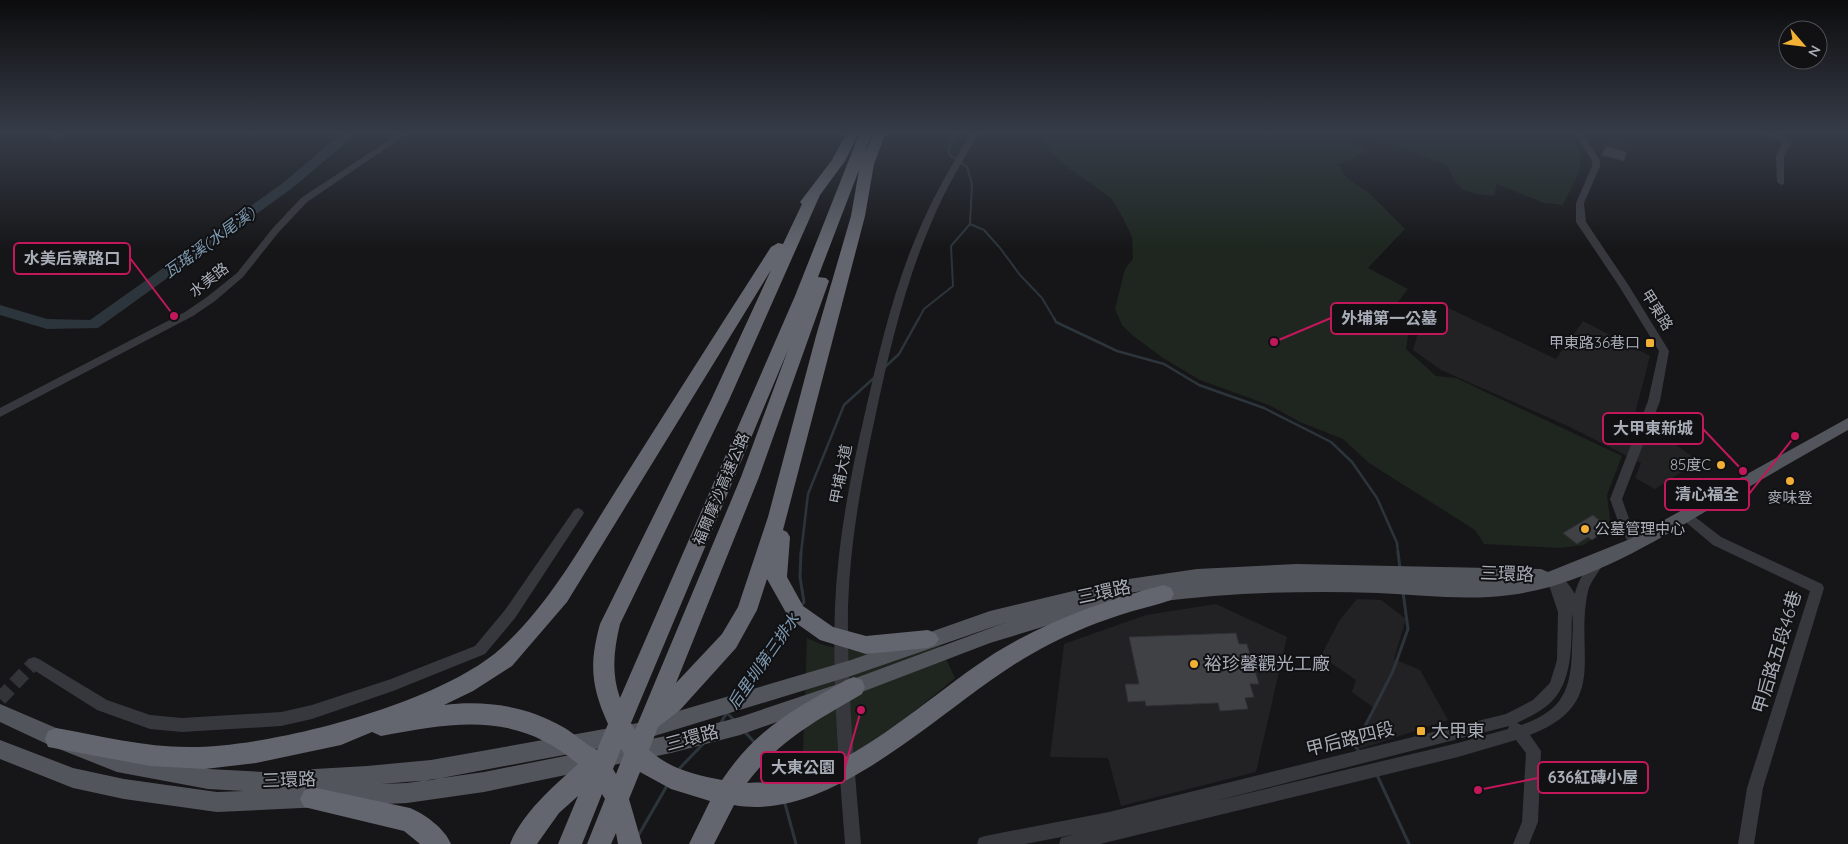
<svg xmlns="http://www.w3.org/2000/svg" width="1848" height="844" font-family="Quicksand,'Noto Sans TC',sans-serif">
<rect width="100%" height="100%" fill="#161618"/>
<!-- built -->
<g fill="#222225">
<polygon points="1440,304 1556,359 1583,321 1650,356 1633,421 1656,431 1699,461 1655,489 1635,478 1641,463 1570,427 1441,370 1413,350 1422,318"/>
<polygon points="1357,599 1381,600 1406,619 1394,659 1420,670 1448,720 1357,750 1374,708 1352,692 1356,680 1321,656 1339,621"/>
<polygon points="1216,604 1287,637 1256,772 1121,806 1108,758 1050,757 1064,644 1146,615"/>
</g>
<!-- green -->
<g fill="#1e261f">
<polygon points="1039,132 1342,132 1339,133 1366,152 1338,165 1347,178 1369,193 1405,229 1368,268 1408,289 1395,306 1410,324 1406,349 1436,376 1456,378 1622,456 1607,495 1611,527 1583,545 1560,548 1484,544 1475,530 1369,463 1343,439 1300,422 1269,405 1200,380 1163,358 1132,335 1122,325 1115,309 1125,269 1133,259 1132,237 1123,218 1111,198 1066,166 1049,149 1041,138"/>
<path d="M1362,132H1567C1593,161 1577,175 1563,205L1544,203L1497,184L1494,196C1464,192 1460,193 1447,165Z"/>
<polygon points="1586,132 1630,132 1614,142"/>
<path d="M807,638C848,659 895,648 939,644L955,678L878,741L802,781Z"/>
</g>
<g fill="none" stroke-linecap="round" stroke-linejoin="round">
<!-- stream-far2 -->
<g stroke="#2c353c" stroke-width="2">
<polyline points="970,224 984,230 1000,248 1020,275 1042,298 1055,320"/>
<polyline points="918,320 924,309 953,286 951,246 970,224 972,184 967,167 949,154 949,147 957,132"/>
</g>
<!-- stream-far1 -->
<g stroke="#2c353c" stroke-width="2.5">
<polyline points="1054,318 1056,322 1117,351 1164,364 1199,385 1264,408 1331,442 1352,462 1377,498 1397,543 1398,553"/>
<polyline points="884,368 899,354 919,318"/>
<polyline points="801,553 808,494 844,405 875,377"/>
</g>
<!-- stream -->
<g stroke="#2c353c" stroke-width="3">
<polyline points="801,552 800,577 804,602 801,606"/>
<polyline points="1398,552 1400,569"/>
<polyline points="739,694 793,617"/>
<polyline points="727,713 735,721"/>
<polyline points="720,724 728,711"/>
<polyline points="744,731 755,743"/>
<polyline points="1360,753 1355,746 1393,671 1408,629 1403,592"/>
<polyline points="768,756 774,763 780,782"/>
<polyline points="678,770 704,743"/>
<polyline points="1377,775 1409,844"/>
<polyline points="784,800 796,844"/>
<polyline points="638,836 668,784"/>
</g>
<!-- river -->
<polygon fill="#2c353c" fill-rule="evenodd" points="343,132 355,132 347,142 291,189 98,328 47,329 0,315 0,305 47,319 90,320 283,183"/>
</g>
<!-- building -->
<g fill="#404145" stroke="#303034">
<polygon points="1606,146 1627,152 1624,161 1602,155"/>
<polygon points="1593,515 1606,526 1595,533 1599,535 1592,540 1588,537 1577,544 1563,533"/>
<polygon points="1236,633 1239,644 1247,644 1259,684 1250,684 1254,697 1245,698 1248,709 1220,711 1218,703 1146,706 1145,701 1128,702 1125,684 1139,684 1129,637"/>
</g>
<g fill="none" stroke-linecap="round" stroke-linejoin="round">
<!-- minor-tunnel -->
<polyline stroke="#333438" stroke-width="14" stroke-dasharray="14 7" stroke-linecap="butt" points="0,699 34,663"/>
<!-- minor -->
<g fill="#37383d" fill-rule="evenodd">
<polygon points="56,132 65,132 56,140 50,140 50,136"/>
<polygon points="401,132 410,132 307,202 278,233 243,277 215,301 193,316 0,417 0,408 185,312 207,297 237,273 272,229 301,198"/>
<path d="M972,132H980C962,161 945,190 932,221C905,283 890,348 876,413C862,477 850,541 848,607C847,686 854,765 861,844H845C839,765 832,686 835,606C838,540 850,477 865,413C880,348 895,282 923,221C937,190 954,161 972,132Z"/>
<polygon points="1574,132 1582,132 1600,161 1600,166 1584,203 1586,222 1629,286 1669,351 1660,401 1622,499 1632,527 1642,544 1640,548 1636,549 1632,548 1622,532 1610,499 1648,401 1659,351 1619,286 1576,222 1576,203 1592,166 1592,161"/>
<polygon points="1761,132 1771,132 1792,141 1784,156 1784,184 1781,185 1777,182 1776,156 1783,142"/>
<polygon points="578,508 582,510 584,513 582,516 515,618 485,654 393,691 312,719 281,726 182,732 150,729 97,710 29,667 27,663 29,659 34,657 39,659 107,700 150,715 182,718 281,712 312,705 391,679 475,646 505,610 574,510"/>
<polygon points="1686,511 1690,513 1721,537 1822,584 1824,588 1763,788 1754,844 1738,844 1747,788 1810,591 1713,545 1682,519 1680,516 1682,513"/>
<path d="M1599,556L1604,557L1605,561C1600,571 1591,580 1588,591C1574,654 1611,704 1530,735L1541,751L1538,822L1529,844H1513L1522,822L1526,753L1516,740L1458,757L1100,844H1059L1061,838L1072,835L1025,844H977L979,838L985,836L1109,812L1506,714L1533,700L1550,683L1557,660L1558,612L1546,576L1547,572C1558,569 1570,585 1575,594C1577,583 1589,559 1599,556ZM1572,614C1574,624 1572,637 1572,649C1571,691 1562,711 1521,725L1517,723C1525,719 1534,715 1541,710C1574,690 1571,647 1572,614ZM1509,726L1508,729L1458,743L1215,801Z"/>
</g>
<!-- major -->
<path fill="#53555c" fill-rule="evenodd" d="M1848,418V430C1802,456 1756,483 1710,509C1649,545 1582,586 1510,595C1466,601 1422,595 1378,593C1303,590 1229,593 1155,602L1149,600L1146,595L1149,590L1116,595L1121,597L1124,602L1121,607L1049,625L990,643L854,695L740,735L671,753L484,792L407,803L217,812L124,799L73,788L0,759V740L73,768L124,779L217,792L244,791L208,789L117,772L49,745L0,722V704L117,754L208,769L263,772L367,766L431,760L638,723L851,660L990,611L1115,581L1197,569L1297,564L1541,569L1548,572L1630,539ZM1007,622L853,679L740,717L671,735L484,772L407,783L381,784L431,780L638,741L851,676Z"/>
<!-- highway -->
<g fill="#63666e" fill-rule="evenodd">
<path d="M847,132H859L845,161L820,195L729,400L620,624C614,649 611,673 620,698L795,296L860,132H872L865,153L874,132H886L874,164L865,216L783,530L787,532L790,537L787,577L803,606L833,627L866,636L928,630L935,633L939,639L935,645L928,648L866,654L820,640L789,618L767,579L757,610L736,648L680,710L658,727L649,750C670,769 695,775 722,780C757,728 793,710 846,680L854,677L862,680L865,687L862,694C816,721 779,740 747,783C760,782 773,783 785,780C859,766 932,693 995,653C1047,621 1105,600 1164,585L1171,588L1174,594L1171,600C1155,606 1137,609 1120,615C1089,625 1059,638 1030,655C948,701 835,824 734,805L714,844H689L710,801L671,789L640,772L629,799L642,844H618L616,833L611,844H587L605,799L602,794L582,844H558L578,796L559,813L537,844H510C523,812 553,787 578,764C516,711 455,722 381,736L372,732L341,745L256,763L205,769L150,766L48,747L45,739L48,731L56,728C100,736 144,747 188,747C270,748 437,704 499,650C549,606 582,544 617,489C668,408 719,328 771,247L778,243L783,244L802,204L800,202L832,160ZM859,170L851,216L816,336L768,517L738,607L722,634L676,683L759,477L829,281L826,278L818,277ZM771,270L711,400L600,624C589,664 591,686 608,724L597,750C586,745 574,733 563,727C527,706 485,700 444,705L473,691L512,666L567,602ZM788,350L741,477L635,730L631,723ZM621,749L624,754L616,774L613,769Z"/>
<path d="M312,787L410,808C425,814 445,829 451,844H420L404,831L304,807L300,799L304,791Z"/>
</g>
</g>
<!-- sky -->
<linearGradient id="sky" x2="0" y2="1"><stop stop-color="#0c0c0d"/><stop offset="0.53" stop-color="#363c48"/><stop offset="1" stop-color="#363c48" stop-opacity="0"/></linearGradient>
<rect width="1848" height="250" fill="url(#sky)"/>
<!-- markers -->
<g fill="#f2b134" stroke="#111113" stroke-width="2">
<rect x="1645" y="338" width="10" height="10" rx="2.5"/>
<circle cx="1721" cy="465" r="5"/>
<circle cx="1790" cy="481" r="5"/>
<circle cx="1585" cy="529" r="5"/>
<circle cx="1194" cy="664" r="5"/>
<rect x="1416" y="726" width="10" height="10" rx="2.5"/>
</g>
<g text-anchor="middle" stroke-width="4" stroke-linejoin="round" paint-order="stroke">
<!-- street labels -->
<g font-size="15" fill="#a8adb8" stroke="#111113">
<text transform="translate(209 280) rotate(-38)" y="5">水美路</text>
<text transform="translate(1657 310) rotate(58)" y="5">甲東路</text>
<text transform="translate(841 474) rotate(-79)" y="5">甲埔大道</text>
<text transform="translate(721 489) rotate(-67)" y="5">福爾摩沙高速公路</text>
</g>
<!-- poi labels -->
<g font-size="15" fill="#a8adb8" stroke="#111113" text-anchor="end">
<text x="1640" y="348">甲東路36巷口</text>
<text x="1711" y="470">85度C</text>
<text x="1790" y="503" text-anchor="middle">麥味登</text>
<text x="1595" y="534" text-anchor="start">公墓管理中心</text>
</g>
<!-- water labels -->
<g font-size="16" font-style="italic" fill="#7f9bb3" stroke="#111113">
<text transform="translate(209 242) rotate(-36)" y="6">瓦瑤溪(水尾溪)</text>
<text transform="translate(763 661) rotate(-55)" y="6">后里圳第三排水</text>
</g>
<!-- near-street labels -->
<g font-size="18" fill="#a8adb8" stroke="#111113">
<text transform="translate(1507 574) rotate(2)" y="6">三環路</text>
<text transform="translate(1104 592) rotate(-12)" y="6">三環路</text>
<text transform="translate(1777 652) rotate(-73)" y="6">甲后路五段46巷</text>
<text transform="translate(692 738) rotate(-15)" y="6">三環路</text>
<text transform="translate(1350 739) rotate(-14)" y="6">甲后路四段</text>
<text transform="translate(289 780) rotate(-2)" y="6">三環路</text>
</g>
<!-- near-poi labels -->
<g font-size="18" fill="#a8adb8" stroke="#111113" text-anchor="start">
<text x="1204" y="670">裕珍馨觀光工廠</text>
<text x="1431" y="737">大甲東</text>
</g>
</g>
<!-- callouts -->
<path fill="none" stroke="#c2185b" stroke-width="2" d="M174 316L130 258M1274 342L1331 318M1743 471L1703 429M1795 436L1749 494M861 710L845 767M1478 790L1538 778"/>
<g fill="#c2185b" stroke="#111113" stroke-width="2">
<circle cx="174" cy="316" r="5"/>
<circle cx="1274" cy="342" r="5"/>
<circle cx="1743" cy="471" r="5"/>
<circle cx="1795" cy="436" r="5"/>
<circle cx="861" cy="710" r="5"/>
<circle cx="1478" cy="790" r="5"/>
</g>
<g fill="#111113" stroke="#c2185b" stroke-width="2">
<rect x="14" y="243" width="116" height="31" rx="5"/>
<rect x="1331" y="303" width="116" height="31" rx="5"/>
<rect x="1603" y="413" width="100" height="31" rx="5"/>
<rect x="1665" y="479" width="84" height="31" rx="5"/>
<rect x="761" y="752" width="84" height="31" rx="5"/>
<rect x="1538" y="762" width="110" height="31" rx="5"/>
</g>
<g font-size="16" text-anchor="middle" font-weight="bold" fill="#a8adb8">
<text x="72" y="264">水美后寮路口</text>
<text x="1389" y="324">外埔第一公墓</text>
<text x="1653" y="434">大甲東新城</text>
<text x="1707" y="500">清心福全</text>
<text x="803" y="773">大東公園</text>
<text x="1593" y="783">636紅磚小屋</text>
</g>
<!-- north arrow -->
<g transform="translate(1803 45) rotate(118)"><circle r="24" fill="#111113" stroke="#4d4f55"/>
<path d="M0-4L9 19L0 12L-9 19Z" fill="#f2b134"/>
<text y="-8" font-size="14" font-weight="bold" text-anchor="middle" fill="#a8adb8">N</text>
</g>
</svg>
